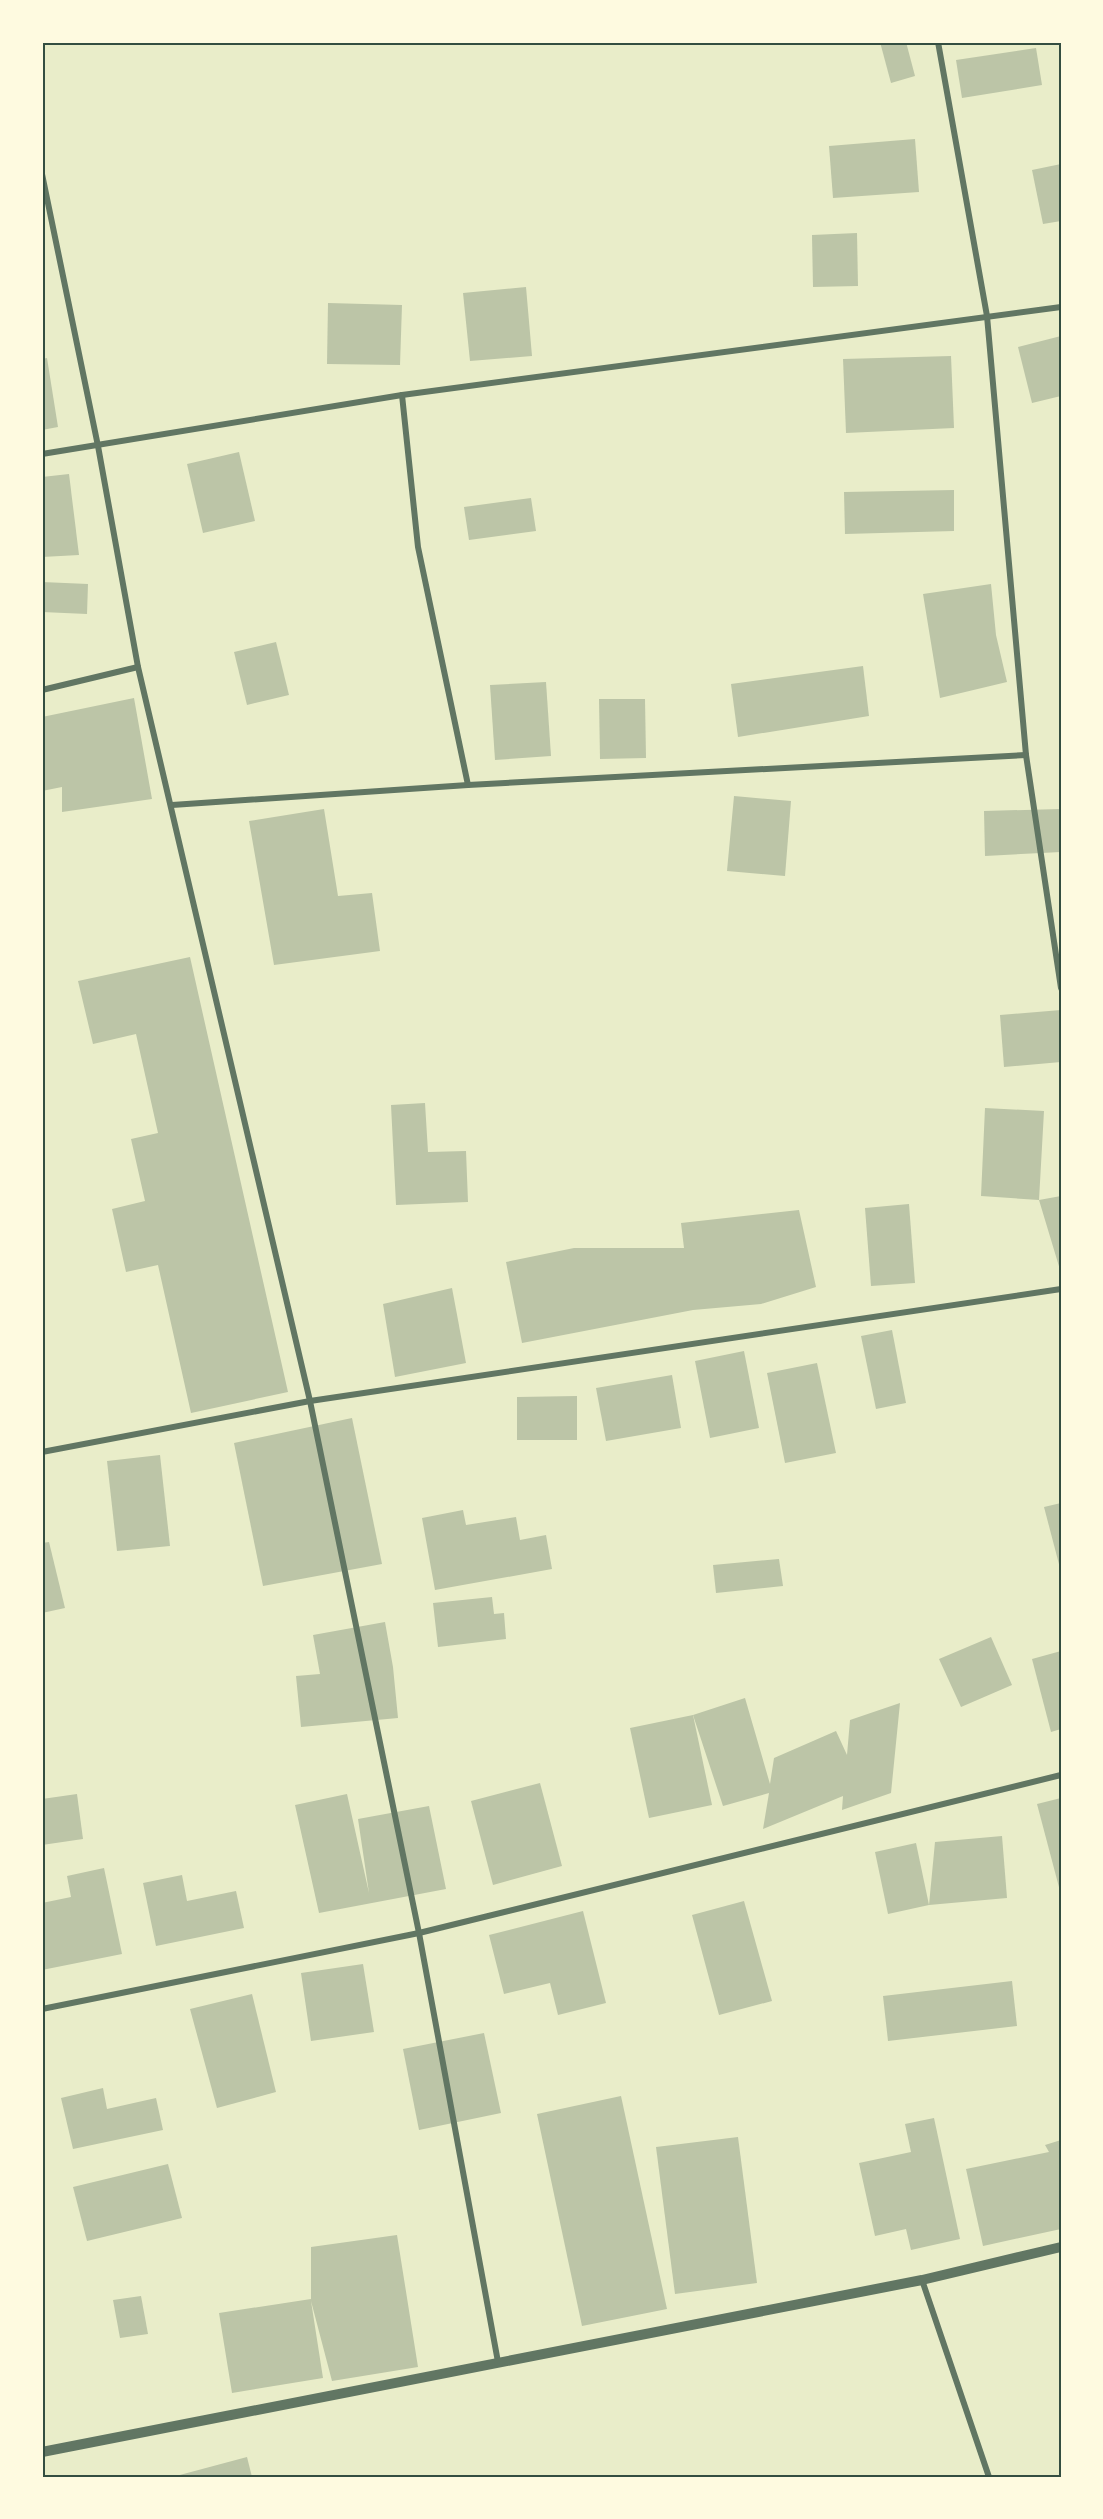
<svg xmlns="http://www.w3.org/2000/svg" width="1103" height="2519" font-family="Georgia,serif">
<rect width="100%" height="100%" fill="#e9edc9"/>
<!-- building -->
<g fill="#bcc5a7">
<polygon points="880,42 906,42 915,76 891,83"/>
<polygon points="1036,48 1042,85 962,98 956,60"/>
<polygon points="915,139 919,192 833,198 829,146"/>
<polygon points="1061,164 1061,221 1043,224 1032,170"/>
<polygon points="857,233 858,286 813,287 812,235"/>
<polygon points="526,287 532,356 470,361 463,293"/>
<polygon points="328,303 402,305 400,365 327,364"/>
<polygon points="1061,336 1061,396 1032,403 1018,347"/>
<polygon points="951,356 954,428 846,433 843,359"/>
<polygon points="47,358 58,427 42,430 42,359"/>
<polygon points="239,452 255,521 203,533 187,464"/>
<polygon points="69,474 79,555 42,557 42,477"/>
<polygon points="954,490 954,531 845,534 844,492"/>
<polygon points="531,498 536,531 469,540 464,507"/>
<polygon points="42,582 88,584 87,614 42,612"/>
<polygon points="991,584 996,635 1007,682 940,698 923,594"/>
<polygon points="276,642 289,695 247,705 234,652"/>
<polygon points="863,666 869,716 738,737 731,684"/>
<polygon points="546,682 551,756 495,760 490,685"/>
<polygon points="134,698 152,799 62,812 62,787 42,791 42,717"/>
<polygon points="599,699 645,699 646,758 600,759"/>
<polygon points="734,796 791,801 785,876 727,871"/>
<polygon points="324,809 338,896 372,893 380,951 274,965 249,821"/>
<polygon points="1060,809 1061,852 985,856 984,811"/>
<polygon points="190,957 288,1392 191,1413 158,1265 126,1272 112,1209 145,1201 131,1139 158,1133 136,1034 93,1044 78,981"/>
<polygon points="1061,1010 1061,1062 1004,1067 1000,1015"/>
<polygon points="425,1103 428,1152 466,1151 468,1202 396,1205 391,1105"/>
<polygon points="985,1108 1044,1111 1039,1200 1061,1196 1061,1273 1039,1200 981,1196"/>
<polygon points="909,1204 915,1283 871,1286 865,1208"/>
<polygon points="799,1210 816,1287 761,1304 693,1310 522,1343 506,1262 574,1248 684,1248 681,1223"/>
<polygon points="452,1288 466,1363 395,1377 383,1304"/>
<polygon points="892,1330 906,1403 876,1409 861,1336"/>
<polygon points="744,1351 759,1428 710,1438 695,1361"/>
<polygon points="817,1363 836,1453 785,1463 767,1373"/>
<polygon points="672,1375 681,1428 606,1441 596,1388"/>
<polygon points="577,1396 577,1440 517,1440 517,1397"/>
<polygon points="352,1418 382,1564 263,1586 234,1443"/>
<polygon points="160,1455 170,1546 117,1551 107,1461"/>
<polygon points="1061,1503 1061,1568 1060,1568 1044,1507"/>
<polygon points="463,1510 466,1525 516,1517 520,1540 546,1535 552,1569 435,1590 422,1518"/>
<polygon points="49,1542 65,1608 42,1613 42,1543"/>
<polygon points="779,1559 783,1586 716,1593 713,1565"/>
<polygon points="492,1597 494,1614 504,1613 506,1639 438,1647 433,1603"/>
<polygon points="385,1622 393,1667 398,1718 301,1727 296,1676 320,1674 313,1635"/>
<polygon points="991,1637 1012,1685 961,1707 939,1659"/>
<polygon points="1061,1651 1061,1729 1051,1732 1032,1659"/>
<polygon points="745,1698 770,1784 774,1758 836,1731 847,1755 850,1720 900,1703 891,1793 842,1810 843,1796 763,1829 769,1793 723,1806 693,1715"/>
<polygon points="693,1715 712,1805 649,1818 630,1728"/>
<polygon points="540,1783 562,1866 493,1885 471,1801"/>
<polygon points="77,1794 83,1839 42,1845 42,1799"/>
<polygon points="347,1794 369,1893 358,1819 429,1806 446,1889 319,1913 295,1805"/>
<polygon points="1061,1798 1061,1891 1060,1891 1037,1804"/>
<polygon points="1002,1836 1007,1898 929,1905 935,1842"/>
<polygon points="916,1843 929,1905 888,1914 875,1852"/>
<polygon points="104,1868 122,1954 42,1970 42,1903 71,1897 67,1876"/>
<polygon points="182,1875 187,1901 236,1891 244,1928 156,1946 143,1883"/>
<polygon points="744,1901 772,2001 719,2015 692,1915"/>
<polygon points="583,1911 606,2003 558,2015 550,1983 504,1994 489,1935"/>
<polygon points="363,1964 374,2032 311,2041 301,1973"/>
<polygon points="1012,1981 1017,2026 888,2041 883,1996"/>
<polygon points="252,1994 276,2092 217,2108 190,2009"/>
<polygon points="484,2033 501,2113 419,2130 403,2049"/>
<polygon points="103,2088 107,2109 156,2098 163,2130 73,2149 61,2098"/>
<polygon points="621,2096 667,2309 582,2326 537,2114"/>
<polygon points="934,2118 960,2239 911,2250 906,2229 875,2236 859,2163 911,2152 905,2124"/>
<polygon points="738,2137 757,2283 675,2294 656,2147"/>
<polygon points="1061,2140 1061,2229 983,2246 966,2169 1049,2152 1045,2145"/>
<polygon points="168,2164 182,2218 87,2241 73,2187"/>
<polygon points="397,2235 418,2367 332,2381 311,2301 323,2378 232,2393 219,2313 311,2299 311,2247"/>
<polygon points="141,2296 148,2334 120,2338 113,2300"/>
<polygon points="247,2457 252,2477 176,2477 176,2476"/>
</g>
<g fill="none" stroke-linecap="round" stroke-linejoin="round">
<!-- minor -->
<g stroke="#617663" stroke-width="6">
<polyline points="938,42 987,316 1026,755 1061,988"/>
<polyline points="42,174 98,446 138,667 310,1401 419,1933 498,2362"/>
<polyline points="402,395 418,547 468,785"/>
<polyline points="42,454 402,395 1061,307"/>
<polyline points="42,690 138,667"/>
<polyline points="172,805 468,785 1026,755"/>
<polyline points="42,1452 310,1401 1061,1289"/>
<polyline points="42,2009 419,1933 1061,1775"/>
<polyline points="922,2280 989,2477"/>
</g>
<!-- tertiary -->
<polyline stroke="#617663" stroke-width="10" points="42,2452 922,2280 1061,2247"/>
</g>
<!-- border -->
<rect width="1103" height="2519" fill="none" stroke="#fefae0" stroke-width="87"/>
<rect x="44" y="44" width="1016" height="2432" fill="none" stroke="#344e41" stroke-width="2"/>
</svg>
